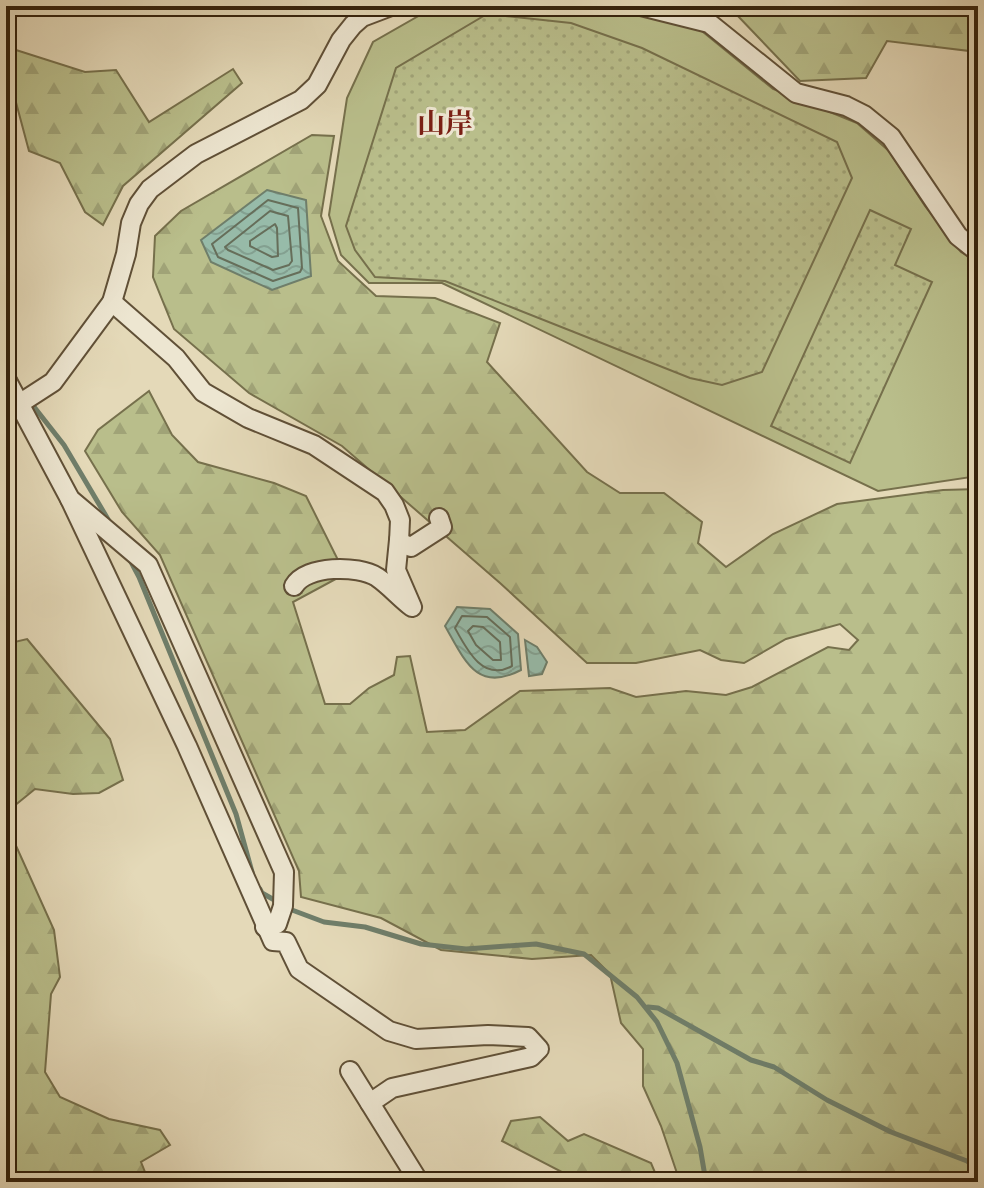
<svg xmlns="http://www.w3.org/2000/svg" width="984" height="1188" font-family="Cardo,'Noto Serif JP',serif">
<defs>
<pattern id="forest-firs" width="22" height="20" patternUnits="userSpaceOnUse" patternTransform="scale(2)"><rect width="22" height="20" fill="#b9be8b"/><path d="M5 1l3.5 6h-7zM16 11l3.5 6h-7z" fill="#a0a377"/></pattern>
<pattern id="park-dots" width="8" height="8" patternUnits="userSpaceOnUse" patternTransform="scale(2)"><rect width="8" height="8" fill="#b9be8b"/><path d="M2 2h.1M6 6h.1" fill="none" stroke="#a0a377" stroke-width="1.8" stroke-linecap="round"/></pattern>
<pattern id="water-waves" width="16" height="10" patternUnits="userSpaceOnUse" patternTransform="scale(2)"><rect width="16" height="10" fill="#97bba9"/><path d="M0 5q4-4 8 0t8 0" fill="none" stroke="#83a090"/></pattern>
</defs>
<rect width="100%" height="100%" fill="#e4d9b8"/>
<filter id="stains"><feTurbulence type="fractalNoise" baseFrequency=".0025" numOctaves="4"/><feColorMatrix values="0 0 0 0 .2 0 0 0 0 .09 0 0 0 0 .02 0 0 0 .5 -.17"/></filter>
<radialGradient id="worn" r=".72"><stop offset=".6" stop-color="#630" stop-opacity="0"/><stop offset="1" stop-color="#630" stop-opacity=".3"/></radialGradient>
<!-- green -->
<polygon fill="#b9be8b" stroke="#76704c" stroke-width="2" points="436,6 613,6 692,23 773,89 857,123 889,151 925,206 961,252 978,262 978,476 878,491 442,283 369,283 341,255 329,215 347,98 373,42"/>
<!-- forest -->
<g fill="url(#forest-firs)" stroke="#76704c" stroke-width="2">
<polygon points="740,6 978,6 978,52 887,41 866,78 800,81 736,14"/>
<polygon points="16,50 85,72 116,70 149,122 233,69 242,83 123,186 103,225 85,212 60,163 29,151 6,65 6,58"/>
<polygon points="312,135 334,136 321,216 338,261 376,296 435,298 500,323 487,362 587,472 620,493 664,493 702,522 698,543 726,567 773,534 837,504 943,490 978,489 978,1182 680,1182 661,1126 643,1086 643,1049 621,1023 610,974 591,955 532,959 441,950 381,918 301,897 299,871 160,555 122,512 85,451 98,430 149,391 172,435 198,462 274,483 306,496 345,574 293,602 325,704 350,704 369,688 394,675 397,657 410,656 427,732 465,730 520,691 610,688 636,697 686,691 726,695 752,687 828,647 849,650 858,640 840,624 786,639 744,663 721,660 700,650 636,663 587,663 500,583 342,446 249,393 174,329 153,277 155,236 181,211"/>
<polygon points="27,639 110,739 123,780 99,793 73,794 35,789 8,811 8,828 54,930 60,977 51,994 45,1072 60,1097 109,1119 160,1130 170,1145 141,1162 149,1182 6,1182 6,644"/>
<polygon points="540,1117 568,1141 584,1134 651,1163 659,1182 570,1182 562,1172 502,1141 511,1121"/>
</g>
<!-- park -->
<g fill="url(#park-dots)" stroke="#76704c" stroke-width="2">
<polygon points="487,14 571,23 642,48 837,142 852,178 762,372 722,385 690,378 445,281 375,277 355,250 346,226 396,68"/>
<polygon points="870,210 911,229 895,265 932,282 850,463 771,426"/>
</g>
<!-- water -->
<g fill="url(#water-waves)" stroke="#6f7e6a" stroke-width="2">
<polygon points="267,190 306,200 311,276 272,290 211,262 201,240"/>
<path d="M457,607L490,609L518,634L521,670C477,693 465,661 445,626Z"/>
<polygon points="525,640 537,647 547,662 542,674 529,676"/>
</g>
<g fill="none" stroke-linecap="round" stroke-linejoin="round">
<!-- shore -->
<g stroke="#666e5a" stroke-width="2">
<polygon points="268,200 298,208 302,268 300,272 273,281 218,257 212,244"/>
<polygon points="270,211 288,216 292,261 289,265 273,270 228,250 225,247"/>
<polygon points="275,224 277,228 278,256 272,257 250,246 250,241"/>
<path d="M462,616L487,617L510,637L512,666C483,682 467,650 455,628Z"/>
<polygon points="473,626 483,627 500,642 501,660 493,660 476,645 468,631"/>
</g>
<!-- stream -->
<g stroke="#6f7e6a" stroke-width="5">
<polyline points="6,362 15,378"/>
<polyline points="31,403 64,445 109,521"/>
<polyline points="129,558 139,577 236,814 252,872"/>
<polyline points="260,889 262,893 292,910 324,922 365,927 421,944 466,949 536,944 584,954 637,997 657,1022 677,1063 700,1147 706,1182"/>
<polyline points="648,1007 658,1008 751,1060 774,1067 827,1100 891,1132 967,1161 978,1169"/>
</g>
<!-- minor casing -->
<g stroke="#605037" stroke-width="22">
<g id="minor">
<polyline points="641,6 709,23 796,93 846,106 864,115 891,137 958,236 978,252"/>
<polyline points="112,302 176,358 203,392 248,418 314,445 385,492 394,505 400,520 399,542 411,547 442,527 439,518"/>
<polyline points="6,379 70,499 148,565 284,872 283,906 277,924 265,927"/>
<polyline points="19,404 53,382 112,302 126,254 131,223 139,204 150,189 196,154 301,100 317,85 341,40 353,25 362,17 391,6"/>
<polyline points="70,499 187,746 273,941 286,942 299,969 389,1031 416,1039 488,1035 528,1037 539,1049 531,1057 392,1088 370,1103"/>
<path d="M294,586C306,565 358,565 377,577C389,585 400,598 412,607L396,570L399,540"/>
<polyline points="350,1071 419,1182"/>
</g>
</g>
<!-- minor -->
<use href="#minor" stroke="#ede6d1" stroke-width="18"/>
</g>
<g text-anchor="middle" stroke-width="6" stroke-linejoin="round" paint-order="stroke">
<!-- neighbourhood labels -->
<g font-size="28" font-weight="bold" fill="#7a1f14" stroke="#ede6d1">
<text x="445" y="133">山岸</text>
</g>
</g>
<!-- margin -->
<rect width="984" height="1188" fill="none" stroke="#e4d9b8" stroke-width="32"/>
<rect x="8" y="8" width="968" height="1172" fill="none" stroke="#34220c" stroke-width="4"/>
<rect x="16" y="16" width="952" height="1156" fill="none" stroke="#34220c" stroke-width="2"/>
<rect width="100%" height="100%" filter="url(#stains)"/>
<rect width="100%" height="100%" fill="url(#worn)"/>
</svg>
